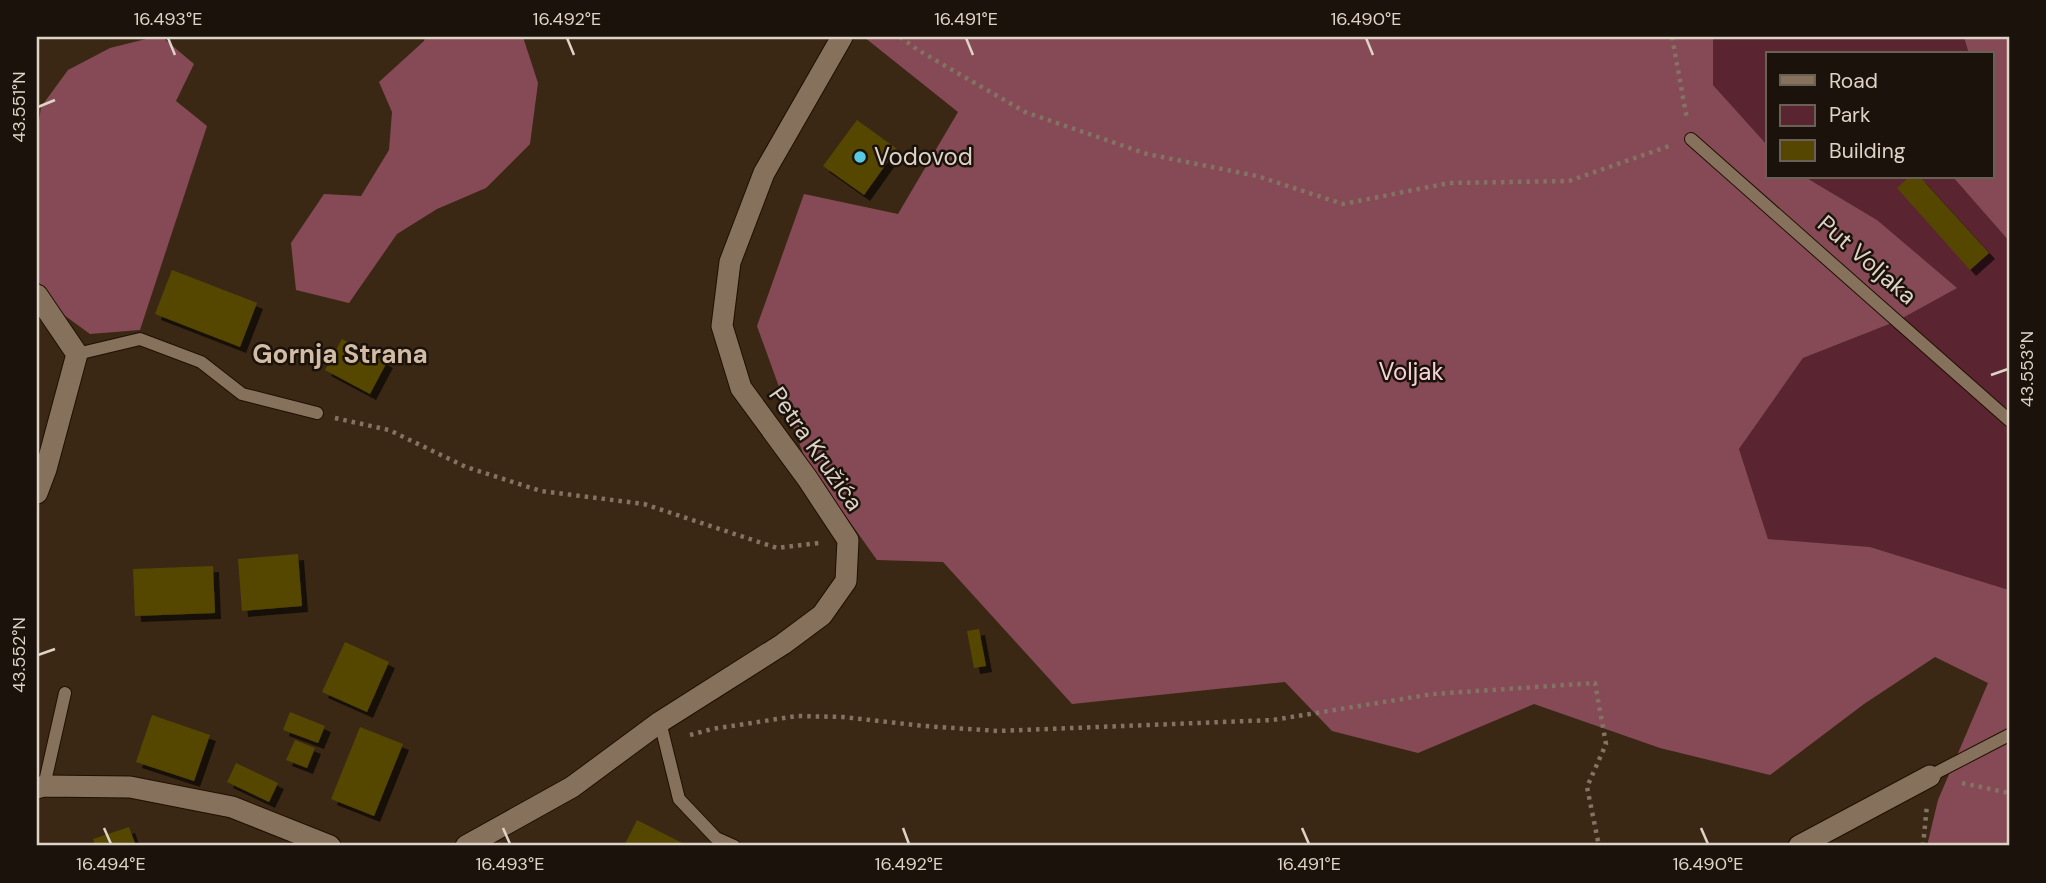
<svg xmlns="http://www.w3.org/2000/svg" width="2046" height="883" font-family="'DM Sans',sans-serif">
<defs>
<filter id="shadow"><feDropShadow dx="6" dy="6" stdDeviation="0" flood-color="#0009"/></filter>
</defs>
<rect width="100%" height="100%" fill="#3a2815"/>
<!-- green -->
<g fill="#5a2431">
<polygon points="1713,37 1964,37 1969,54 1768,54 1768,146 1713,85"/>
<polygon points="1805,177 1953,177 2009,241 2009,590 1870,547 1768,539 1739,449 1803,358 1897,321 1877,220"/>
</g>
<!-- forest -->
<g fill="#864a56">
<polygon points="154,37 162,37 194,64 176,101 207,126 140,330 90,334 53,307 37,279 37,135 41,107 68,70 110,48"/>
<polygon points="425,37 523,37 538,83 530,144 486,188 437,209 397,234 349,303 296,290 291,243 324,194 361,196 389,150 392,112 379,82 424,41"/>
<polygon points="864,37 1713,37 1713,85 1768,146 1768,177 1805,177 1877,220 1957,288 1897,321 1803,358 1739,449 1768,539 1870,547 2009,590 2009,846 1927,846 1938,800 1988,683 1935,657 1864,704 1770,775 1660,748 1534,704 1418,753 1332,731 1285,682 1072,704 943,562 877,560 805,459 757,326 804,194 898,214 958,112"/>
<polygon points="1964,37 2009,37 2009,241 1953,177 1992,177 1992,54 1969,54"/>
</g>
<!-- building -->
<g fill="#554702" filter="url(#shadow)">
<polygon points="857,120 897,149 864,195 823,166"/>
<polygon points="1909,177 1920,177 1989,253 1970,270 1897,188"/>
<polygon points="172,270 257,303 240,347 155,314"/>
<polygon points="342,339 387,362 370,394 325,370"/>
<polygon points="298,554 302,606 242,611 238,559"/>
<polygon points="213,566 215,613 135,616 133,569"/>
<polygon points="979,629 986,666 974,668 967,631"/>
<polygon points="345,642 389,662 367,712 322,692"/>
<polygon points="290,712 325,726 318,743 283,730"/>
<polygon points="152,715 210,735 194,781 136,762"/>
<polygon points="360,727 403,744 374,816 331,799"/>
<polygon points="295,740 315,748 307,768 286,760"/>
<polygon points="236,763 278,783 269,802 227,782"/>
<polygon points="637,820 688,846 624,846"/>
<polygon points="129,827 136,846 95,846 93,839"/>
</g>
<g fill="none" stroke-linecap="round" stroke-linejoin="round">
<!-- lane casing -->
<g stroke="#201001" stroke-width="14">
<g id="lane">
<polyline points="1691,139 2009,420"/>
<polyline points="77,354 140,339 201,362 242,394 317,413"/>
<polyline points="660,722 679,799 716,838 734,846"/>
<polyline points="1930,776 2009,735"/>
<polyline points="44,786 65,693"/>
</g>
</g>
<!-- street casing -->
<g stroke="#201001" stroke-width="23">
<g id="street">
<polyline points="37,295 77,354 46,469 37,493"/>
<polyline points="37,788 44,786 130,787 232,807 330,846"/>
<polyline points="466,846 572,787 660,722 783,644 822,615 846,581 848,540 807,478 741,388 722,326 730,262 764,173 842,37"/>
<polyline points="1799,846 1930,776"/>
</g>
</g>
<!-- path -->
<g stroke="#827363" stroke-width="4.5" stroke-dasharray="3.5 5" stroke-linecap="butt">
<polyline points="900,37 918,50 1025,112 1147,154 1257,176 1343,204 1449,183 1569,181 1672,145"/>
<polyline points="1672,37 1687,119"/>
<polyline points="335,418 389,430 466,467 541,491 644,504 777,548 819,543"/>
<polyline points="690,735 712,729 797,716 843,717 924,726 998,731 1273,720 1433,694 1595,683 1606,744 1587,787 1599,846"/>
<polyline points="1962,783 2009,793"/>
<polyline points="1923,846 1927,805"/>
</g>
<!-- lane -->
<use href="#lane" stroke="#86715c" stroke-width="12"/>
<!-- street -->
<use href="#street" stroke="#86715c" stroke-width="21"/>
</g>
<!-- ticks -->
<path fill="none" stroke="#ded3c7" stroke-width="2.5" d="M168,38L175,55M567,38L574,55M966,38L973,55M1366,38L1373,55M38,107L55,100M1991,375L2008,369M38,655L55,649M104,828L111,844M503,828L510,844M903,828L909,844M1302,828L1309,844M1701,828L1708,844"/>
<!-- markers -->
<circle fill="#57c9e2" stroke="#1b130b" stroke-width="2.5" cx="860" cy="157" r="7"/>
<g text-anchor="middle" stroke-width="5" stroke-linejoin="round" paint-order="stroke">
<!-- poi labels -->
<g font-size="24" fill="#ded3c7" stroke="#1b130b" text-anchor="start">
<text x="874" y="165">Vodovod</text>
</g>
<!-- street labels -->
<g font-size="24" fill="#ded3c7" stroke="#1b130b">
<text transform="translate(1867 260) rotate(41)" y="8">Put Voljaka</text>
<text transform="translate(816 449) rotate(55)" y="8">Petra Kružića</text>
</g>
<!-- park labels -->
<g font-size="24" fill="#f8d1d7" stroke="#1b130b">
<text x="1411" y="380">Voljak</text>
</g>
<!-- neighbourhood labels -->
<g font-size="26" font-weight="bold" fill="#d2bca5" stroke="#1b130b">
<text x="340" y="363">Gornja Strana</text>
</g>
</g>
<!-- border -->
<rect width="2046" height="883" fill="none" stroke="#1b130b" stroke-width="77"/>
<!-- legend -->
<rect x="1766" y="52" width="228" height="126" fill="#1b130b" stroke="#696056" stroke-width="2"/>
<rect x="1780" y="75" width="35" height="10" fill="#86715c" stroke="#696056" stroke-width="2"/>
<text x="1829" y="88" font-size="21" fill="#ded3c7">Road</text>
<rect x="1780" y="105" width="35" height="21" fill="#5a2431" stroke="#696056" stroke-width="2"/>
<text x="1829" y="122" font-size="21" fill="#ded3c7">Park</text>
<rect x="1780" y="140" width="35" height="21" fill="#554702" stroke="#696056" stroke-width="2"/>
<text x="1829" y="158" font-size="21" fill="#ded3c7">Building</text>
<rect x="38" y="38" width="1970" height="806" fill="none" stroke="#ded3c7" stroke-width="2.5"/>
<g font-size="18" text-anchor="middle" fill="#ded3c7">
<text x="168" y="25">16.493°E</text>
<text x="567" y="25">16.492°E</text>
<text x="966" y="25">16.491°E</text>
<text x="1366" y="25">16.490°E</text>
<text transform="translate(19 107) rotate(-90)" y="6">43.551°N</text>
<text transform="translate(2027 369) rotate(-90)" y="6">43.553°N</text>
<text transform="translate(19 655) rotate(-90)" y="6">43.552°N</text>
<text x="111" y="870">16.494°E</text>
<text x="510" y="870">16.493°E</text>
<text x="909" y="870">16.492°E</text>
<text x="1309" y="870">16.491°E</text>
<text x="1708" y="870">16.490°E</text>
</g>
</svg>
